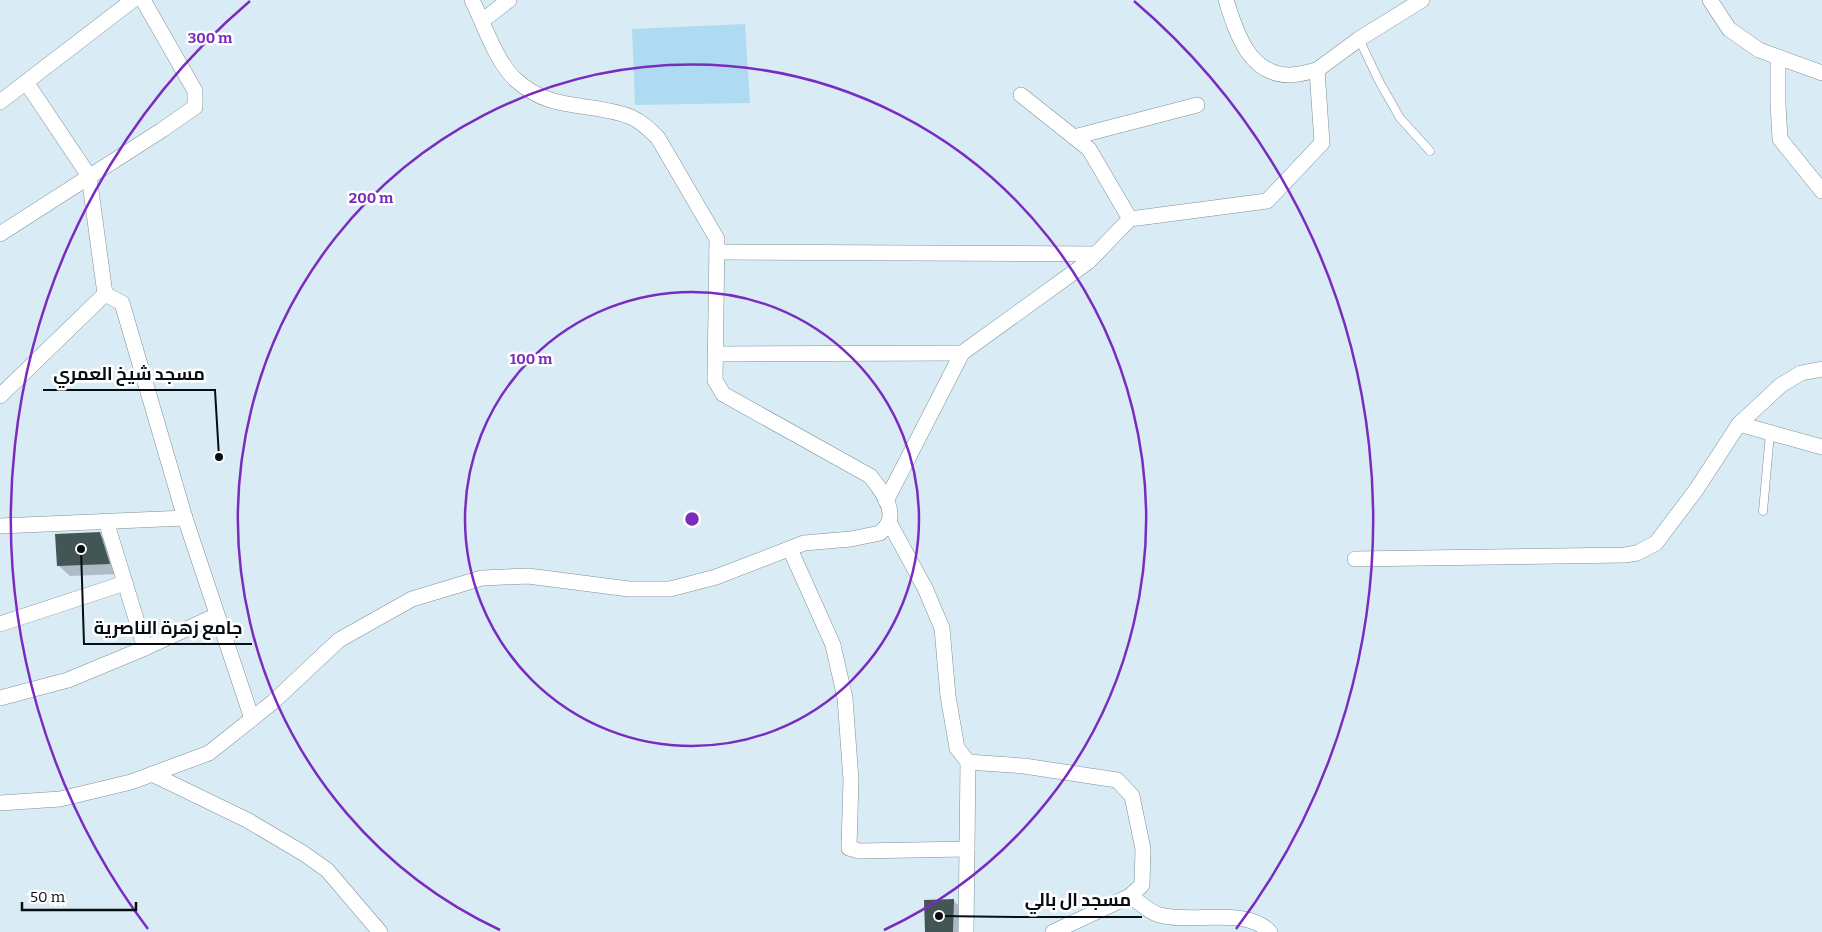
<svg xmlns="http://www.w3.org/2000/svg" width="1822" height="932" font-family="Bitter,Cairo,serif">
<rect width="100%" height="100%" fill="#d9ecf5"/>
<!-- green -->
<polygon fill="#aedbf1" points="745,24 750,103 635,105 632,29"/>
<!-- shadow -->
<g fill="#0003">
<polygon points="99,534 111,545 120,574 70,576 58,565"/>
<polygon points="954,901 965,912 964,932 927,932"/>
</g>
<!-- building -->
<g fill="#435656">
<polygon points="100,532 110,564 57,566 55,534"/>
<polygon points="954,899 953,932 925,932 924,900"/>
</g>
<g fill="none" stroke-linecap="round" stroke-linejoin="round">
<!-- service casing -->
<g stroke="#7f9098" stroke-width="9">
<g id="service">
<polyline points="1359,39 1379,81 1400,118 1430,151"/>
<polyline points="1763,511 1770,433"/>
</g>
</g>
<!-- minor casing -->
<g stroke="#7f9098" stroke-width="16">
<g id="minor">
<path d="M1226,0C1236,31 1248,75 1290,75C1298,75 1308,72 1317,70"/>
<polyline points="1710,0 1729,29 1759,50 1822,73"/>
<polyline points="482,21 509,0"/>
<polyline points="1778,57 1778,104 1780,139 1822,191"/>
<polyline points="26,82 89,176 105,294"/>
<polyline points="1021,95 1089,149 1130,219"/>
<polyline points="0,102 133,0"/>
<polyline points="1074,137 1197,105"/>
<polyline points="0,234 162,130 195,107 195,91 143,0"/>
<polyline points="717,252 1096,254"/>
<polyline points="715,354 962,353"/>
<polyline points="0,396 105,294 122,303 185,518 252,719"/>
<polyline points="1739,424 1822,447"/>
<polyline points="886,501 962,353 1088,262 1130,219 1267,201 1322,143 1317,70 1359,39 1422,0"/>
<polyline points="106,521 145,648"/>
<polyline points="889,522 925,588 942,628 948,696 957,748 968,762 1024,766 1117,780 1132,796 1143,849 1142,885 1130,896 1053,932"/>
<polyline points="0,526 185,518"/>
<polyline points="790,549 833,645 845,698 851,780 849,848 859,851 967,849"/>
<polyline points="1355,559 1625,555 1637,553 1656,543 1696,490 1739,424 1781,385 1801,373 1822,369"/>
<polyline points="0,624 125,583"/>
<polyline points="0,698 68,680 145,648 217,615"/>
<polyline points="152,774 247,820 303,853 327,870 380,932"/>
<path d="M0,803L60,799L131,782L209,753L273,702L339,640L412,599L482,578L528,576L629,589H670L716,577L804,543L851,539L880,533C883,530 886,527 888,524C896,508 879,487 870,476L723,394L715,380L717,239L658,138C650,130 642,122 631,117C590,101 552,113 516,80C496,62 484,24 472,0"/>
<path d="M1131,896C1139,902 1150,913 1160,915C1192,924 1245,906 1270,932"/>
<polyline points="966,932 968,762"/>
</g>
</g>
<!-- service -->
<use href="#service" stroke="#fff" stroke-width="8"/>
<!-- minor -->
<use href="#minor" stroke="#fff" stroke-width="15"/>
</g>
<!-- distance rings -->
<g fill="none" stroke="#7b2cbf" stroke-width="2.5">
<circle cx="692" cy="519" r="227"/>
<path d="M500 930A454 454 0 1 1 884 930"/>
<path d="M148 929A681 681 0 0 1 250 1M1134 1A681 681 0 0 1 1236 929"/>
</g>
<circle cx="692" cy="519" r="8" fill="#7b2cbf" stroke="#fff" stroke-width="2.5"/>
<g font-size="15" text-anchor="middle" font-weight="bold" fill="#7b2cbf" stroke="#fff" stroke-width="5" stroke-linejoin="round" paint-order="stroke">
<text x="210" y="43">300 m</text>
<text x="371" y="203">200 m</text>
<text x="531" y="364">100 m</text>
</g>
<!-- callouts -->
<path fill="none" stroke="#070d10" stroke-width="2" d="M219 457L215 390H43M81 549L84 644H252M939 916L1015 917H1142"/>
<g fill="#070d10" stroke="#fff" stroke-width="2">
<circle cx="219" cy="457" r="5"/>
<circle cx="81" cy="549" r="5"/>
<circle cx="939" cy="916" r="5"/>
</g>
<g font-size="18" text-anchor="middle" font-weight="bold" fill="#070d10" stroke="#fff" stroke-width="5" stroke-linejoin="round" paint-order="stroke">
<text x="129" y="380">مسجد شيخ العمري</text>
<text x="168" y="634">جامع زهرة الناصرية</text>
<text x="1078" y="906">مسجد ال بالي</text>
</g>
<!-- scale -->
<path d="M22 902v8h114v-8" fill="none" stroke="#070d10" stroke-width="2.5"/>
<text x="30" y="902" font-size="15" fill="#070d10" stroke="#ffffff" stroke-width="4" paint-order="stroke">50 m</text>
</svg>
